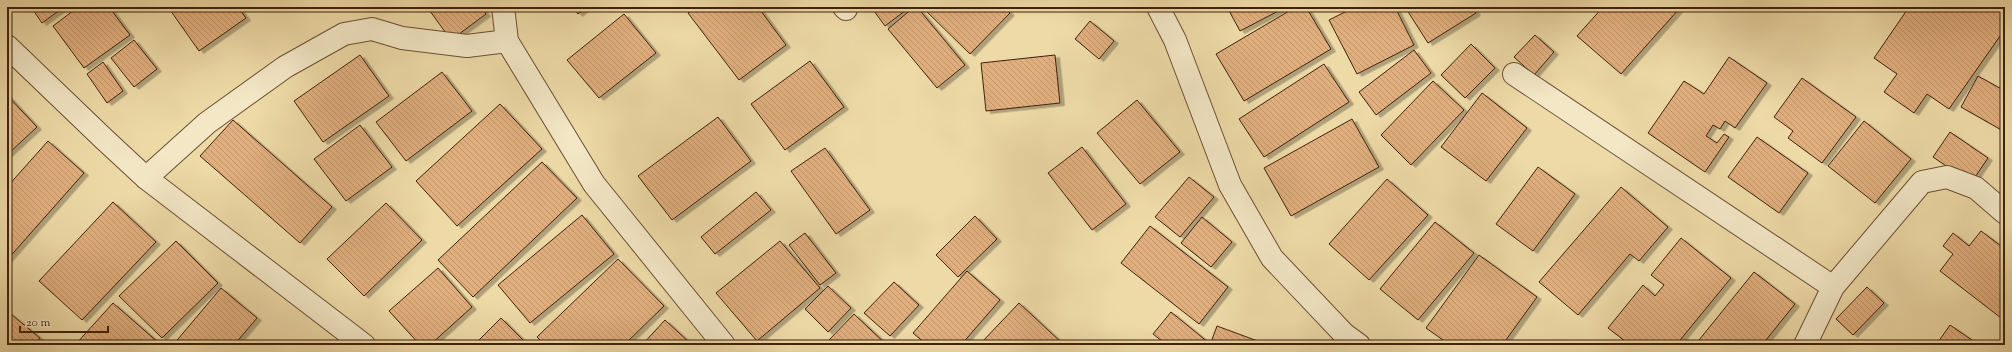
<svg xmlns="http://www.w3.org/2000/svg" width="2012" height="352" font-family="'Sorts Mill Goudy',serif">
<defs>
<pattern id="building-back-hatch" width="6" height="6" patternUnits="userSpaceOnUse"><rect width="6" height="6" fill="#e1af7e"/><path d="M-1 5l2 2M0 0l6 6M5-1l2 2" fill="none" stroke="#c2966c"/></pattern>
<filter id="shadow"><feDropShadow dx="4.5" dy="2.5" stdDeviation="0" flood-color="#0004"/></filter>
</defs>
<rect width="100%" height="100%" fill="#eddaa7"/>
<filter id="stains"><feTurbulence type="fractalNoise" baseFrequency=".005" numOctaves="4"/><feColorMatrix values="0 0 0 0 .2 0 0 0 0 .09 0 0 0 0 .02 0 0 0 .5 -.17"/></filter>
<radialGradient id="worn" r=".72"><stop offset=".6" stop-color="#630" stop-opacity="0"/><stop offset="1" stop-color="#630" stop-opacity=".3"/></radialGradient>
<!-- building -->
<g fill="url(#building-back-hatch)" stroke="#41210d" filter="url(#shadow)">
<polygon points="31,7 64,7 42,23"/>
<polygon points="78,7 109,7 130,35 84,68 53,26"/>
<polygon points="168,7 238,7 246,18 199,51"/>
<polygon points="427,7 481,7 486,14 451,40"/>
<polygon points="573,7 587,7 578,14"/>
<polygon points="696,7 758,7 786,45 739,80 688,13"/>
<polygon points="871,7 910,7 885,26"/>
<polygon points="914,7 917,7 965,65 937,88 888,29"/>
<polygon points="922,7 1004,7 1010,13 970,54"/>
<polygon points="1227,7 1286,7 1240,31"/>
<polygon points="1296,7 1306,7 1331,49 1244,101 1216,54"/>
<polygon points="1355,7 1395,7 1414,45 1357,74 1329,20"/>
<polygon points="1405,7 1472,7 1476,13 1428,43"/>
<polygon points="1603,7 1676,7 1679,9 1621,74 1577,36"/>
<polygon points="1909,7 2005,7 2005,29 1949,109 1927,94 1914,113 1884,92 1897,74 1874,58"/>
<polygon points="624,14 656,53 599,98 567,60"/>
<polygon points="1090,21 1114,41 1099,59 1075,39"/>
<polygon points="1535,35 1554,52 1534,75 1514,57"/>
<polygon points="134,40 157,69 134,87 111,58"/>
<polygon points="1471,44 1495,68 1465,98 1441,75"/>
<polygon points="1414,50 1431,73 1376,115 1359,92"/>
<polygon points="360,55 389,96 323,142 294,101"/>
<polygon points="1055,55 1060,103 986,111 981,63"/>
<polygon points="1729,57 1767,83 1735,128 1725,121 1720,129 1713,125 1706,136 1717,143 1724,134 1729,137 1705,172 1648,133 1684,81 1704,94"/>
<polygon points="810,61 844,107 785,150 751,104"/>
<polygon points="103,62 123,91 107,103 87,74"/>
<polygon points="1324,64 1349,102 1264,157 1239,119"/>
<polygon points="442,72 472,111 406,161 376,122"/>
<polygon points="1978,76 2005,91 2005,132 1961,107"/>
<polygon points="1802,78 1856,117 1822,163 1788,138 1793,131 1774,117"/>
<polygon points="1433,81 1464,110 1411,165 1381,135"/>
<polygon points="1482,93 1527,128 1486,181 1441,147"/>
<polygon points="7,95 37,127 8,154 7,153"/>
<polygon points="1137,100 1180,152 1140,184 1097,133"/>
<polygon points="500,104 542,149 457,226 416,181"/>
<polygon points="718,117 751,161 672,220 638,176"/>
<polygon points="1352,119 1379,167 1291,216 1264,168"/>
<polygon points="233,120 332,207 300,243 200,156"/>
<polygon points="1864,121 1911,159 1875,203 1828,166"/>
<polygon points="360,125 392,167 346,201 314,159"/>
<polygon points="1950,132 1988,158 1971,183 1933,157"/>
<polygon points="1757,137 1808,173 1779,213 1728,177"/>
<polygon points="48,141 84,173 7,260 7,187"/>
<polygon points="1082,147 1126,204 1092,230 1048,173"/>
<polygon points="825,148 870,210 836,234 791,171"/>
<polygon points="542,162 577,198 473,297 438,260"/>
<polygon points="1538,167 1575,194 1533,251 1496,224"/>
<polygon points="1189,177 1214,197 1180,237 1155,217"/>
<polygon points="1387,179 1428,215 1369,280 1329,244"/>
<polygon points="1621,187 1668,227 1639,261 1630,254 1578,315 1539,282"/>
<polygon points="756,192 771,210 715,254 701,237"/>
<polygon points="113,202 156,242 82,320 39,281"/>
<polygon points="386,203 422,240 364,296 327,259"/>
<polygon points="582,215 614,254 530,323 498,285"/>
<polygon points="975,216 997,239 958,277 936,255"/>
<polygon points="1202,217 1232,242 1211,267 1181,243"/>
<polygon points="1435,222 1474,253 1418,320 1380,289"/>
<polygon points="1150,226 1228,287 1199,324 1121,263"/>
<polygon points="1981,231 2005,249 2005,321 1940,271 1953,254 1943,246 1953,233 1969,246"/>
<polygon points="805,233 836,273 820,285 789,245"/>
<polygon points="1681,238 1731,278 1676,345 1630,345 1608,328 1643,285 1655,296 1664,285 1651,275"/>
<polygon points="176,241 218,283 162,338 119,296"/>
<polygon points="780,241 820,288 757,341 716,293"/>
<polygon points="1479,255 1537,297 1503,344 1505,345 1450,345 1426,328"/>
<polygon points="618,259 664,306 624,345 545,345 537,337"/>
<polygon points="438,268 472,307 430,345 420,345 389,311"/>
<polygon points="967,271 1000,300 961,345 927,345 913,333"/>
<polygon points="1754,272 1795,304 1762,345 1695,345"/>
<polygon points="894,282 919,305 890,336 864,313"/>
<polygon points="828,286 851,308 828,332 805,309"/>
<polygon points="1867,287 1884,303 1853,335 1836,319"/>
<polygon points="221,288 257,318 234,345 173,345"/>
<polygon points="113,303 160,344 159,345 75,345"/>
<polygon points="1019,303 1064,345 983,345 981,343"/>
<polygon points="7,311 40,338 34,345 7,345"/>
<polygon points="1171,312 1209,343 1208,345 1167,345 1153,334"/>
<polygon points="854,314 887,345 834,345 829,340"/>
<polygon points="501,318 528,345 474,345"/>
<polygon points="665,320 692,345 642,345"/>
<polygon points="1950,325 1979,345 1936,345"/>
<polygon points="1217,326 1263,343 1263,345 1210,345"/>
</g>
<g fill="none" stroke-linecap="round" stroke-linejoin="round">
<!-- street casing -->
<g stroke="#6c4f34" stroke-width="24">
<g id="street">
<polyline points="503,7 507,41 594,184 724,345"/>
<polyline points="844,7 846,9"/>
<polyline points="1158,7 1175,40 1230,185 1272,258 1344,334 1359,345"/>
<polyline points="7,46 104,139 146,178 364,345"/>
<polyline points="1514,74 1833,287"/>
<polyline points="146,178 207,123 285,67 344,34 372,29 402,38 467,46 507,41"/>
<polyline points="1805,345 1833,287 1922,182 1947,177 1976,188 2005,213"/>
</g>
</g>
<!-- street -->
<use href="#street" stroke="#f3e7c6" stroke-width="22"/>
</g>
<!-- margin -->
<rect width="2012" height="352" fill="none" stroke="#eddaa7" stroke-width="24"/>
<rect x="8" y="8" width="1996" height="336" fill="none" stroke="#41210d" stroke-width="2"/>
<rect x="12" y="12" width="1988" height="328" fill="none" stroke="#41210d"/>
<!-- scale -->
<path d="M20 326v6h88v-6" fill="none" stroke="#41210d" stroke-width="2"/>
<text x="26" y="326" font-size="12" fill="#41210d" stroke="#f3e7c6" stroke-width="3" paint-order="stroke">20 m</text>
<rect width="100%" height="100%" filter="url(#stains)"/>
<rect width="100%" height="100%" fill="url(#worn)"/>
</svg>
